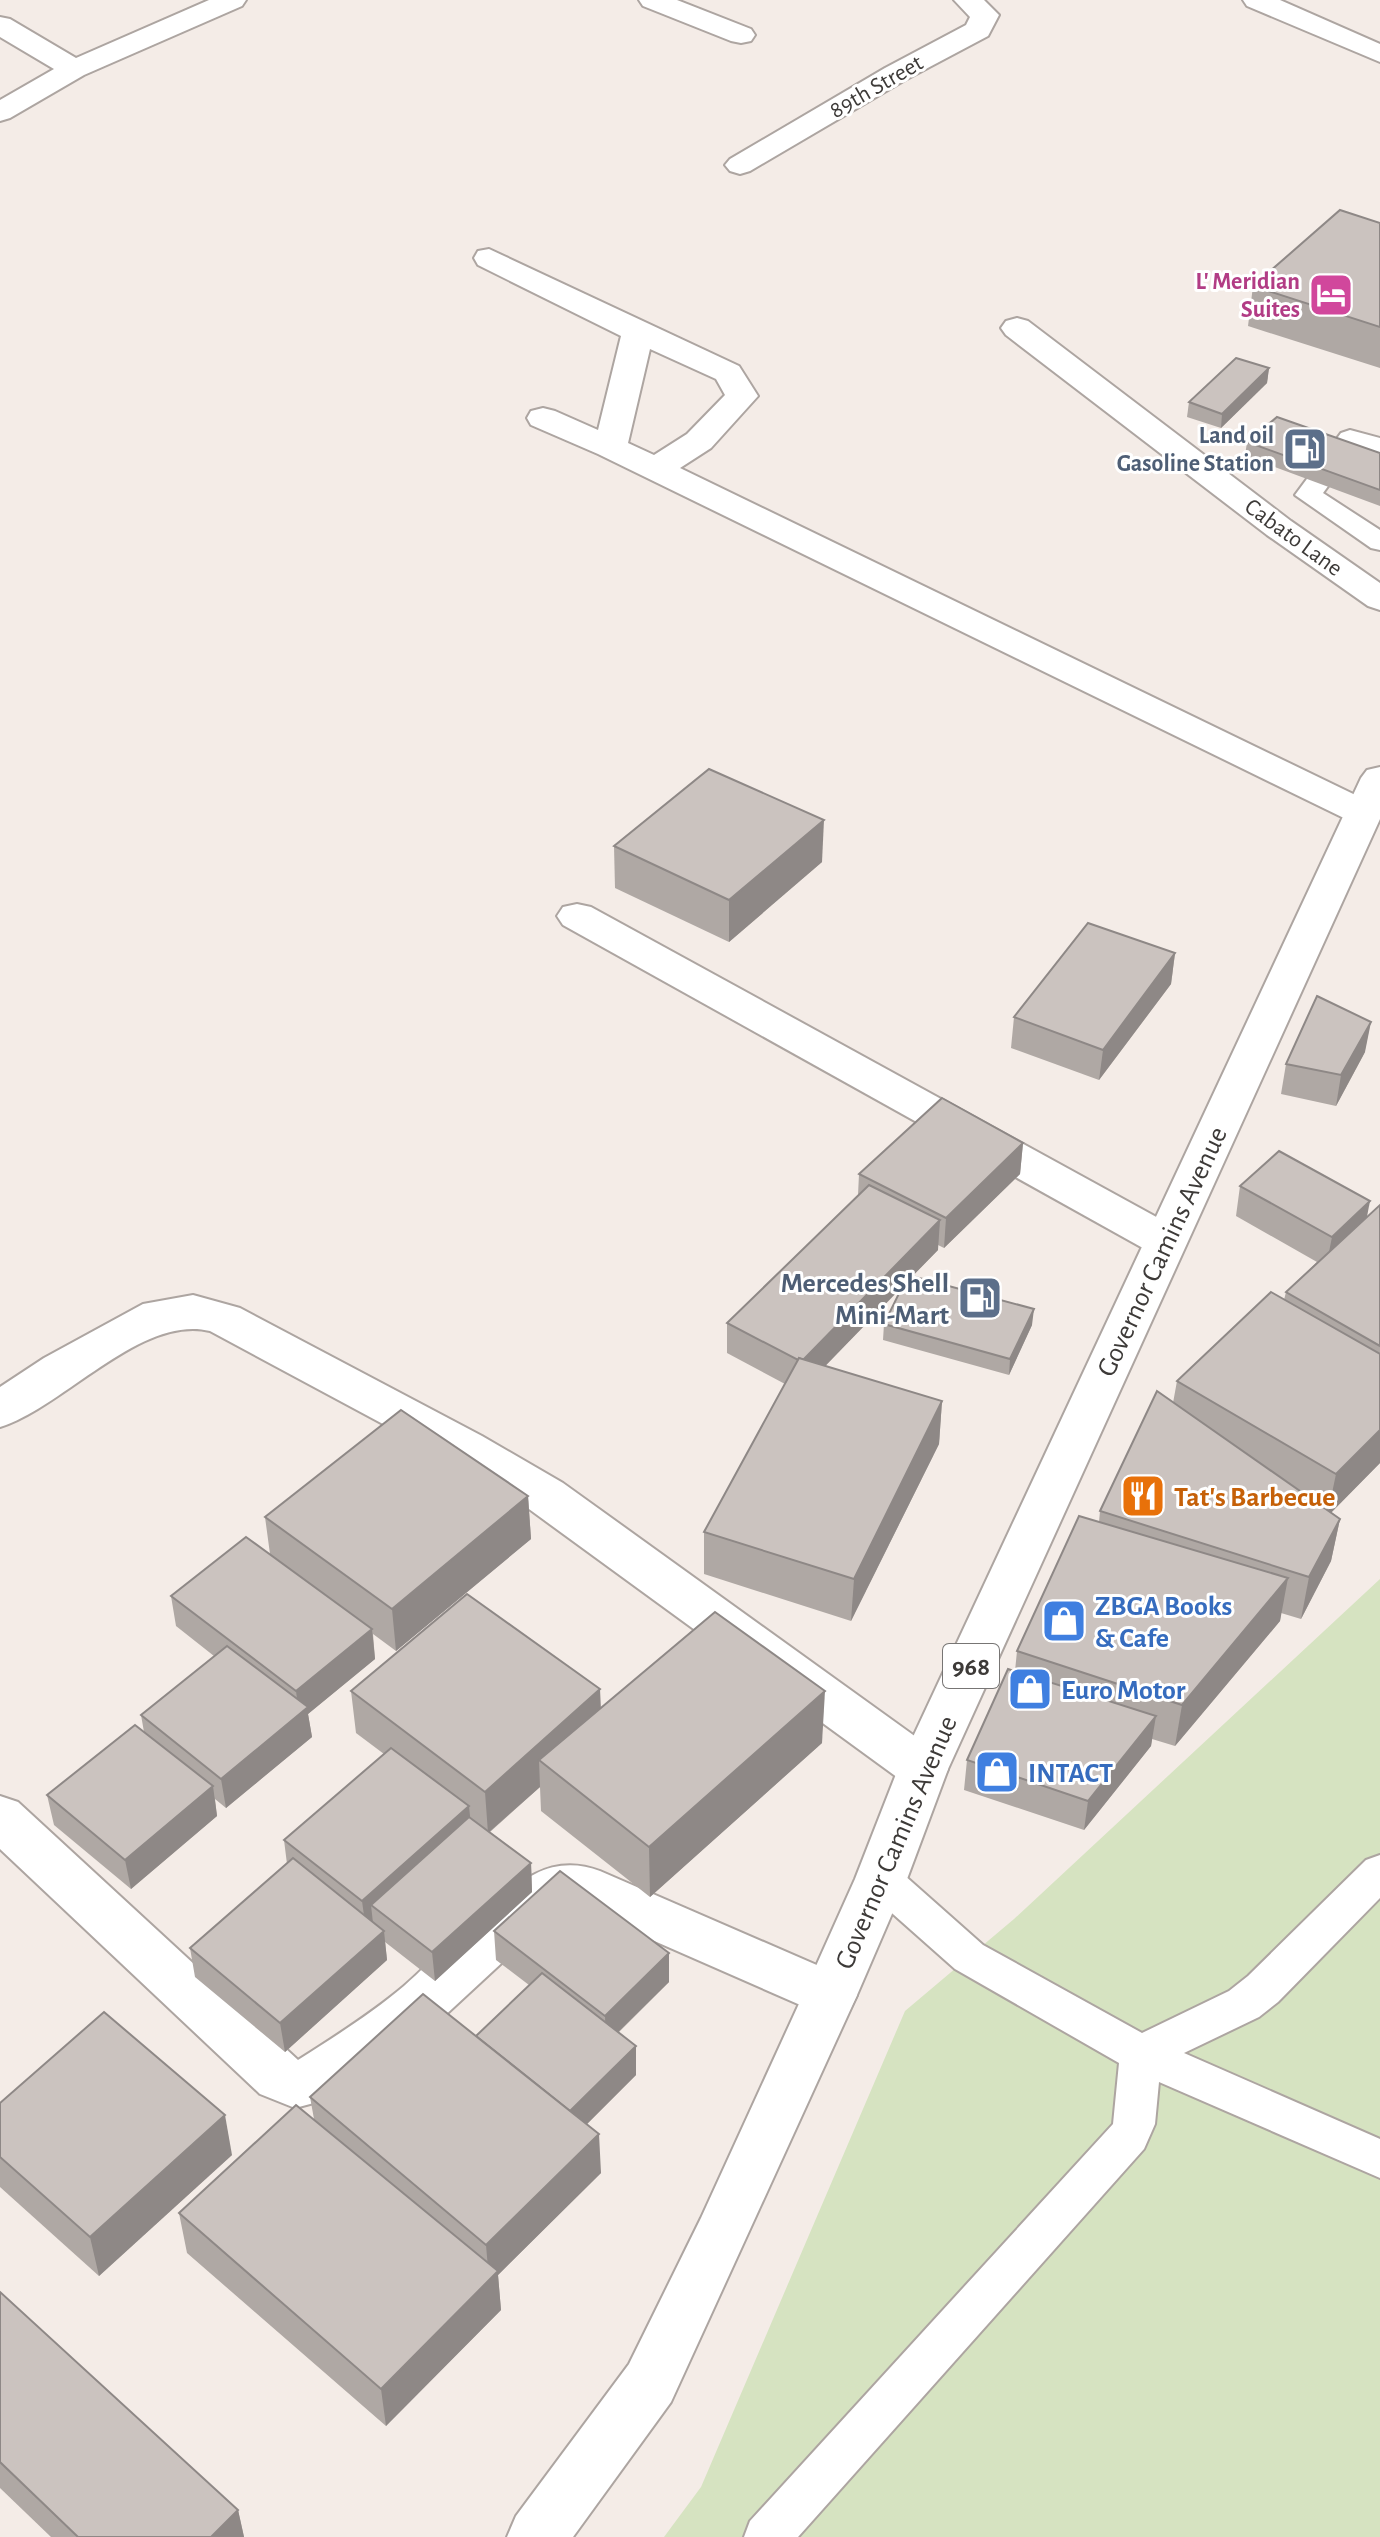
<svg xmlns="http://www.w3.org/2000/svg" width="1380" height="2537" font-family="'Alegreya Sans',sans-serif">
<rect width="100%" height="100%" fill="#f4ece7"/>
<!-- green -->
<polygon fill="#d6e3c1" points="1380,1579 1380,2537 664,2537 701,2487 905,2011 1014,1919"/>
<g fill="none" stroke-linecap="round" stroke-linejoin="round">
<!-- lane casing -->
<g stroke="#ada5a1" stroke-width="4">
<g id="lane">
<polygon points="1350,430 1380,438 1380,454 1356,448 1323,493 1380,530 1380,550 1371,548 1295,495 1341,433"/>
<polygon points="1380,1855 1380,1898 1278,2002 1259,2017 1184,2053 1380,2139 1380,2178 1159,2082 1155,2124 1144,2149 798,2537 744,2537 750,2521 1113,2124 1119,2063 955,1969 867,1891 861,1879 867,1867 881,1862 895,1867 983,1945 1142,2033 1229,1991 1248,1976 1366,1860"/>
</g>
</g>
<!-- street casing -->
<g stroke="#ada5a1" stroke-width="4">
<g id="street">
<polygon points="209,0 246,0 242,6 84,75 10,118 0,121 0,100 54,69 0,37 0,17 10,19 76,58"/>
<polygon points="639,0 677,0 751,29 755,35 751,41 741,43 731,41 643,6"/>
<polygon points="954,0 984,0 999,15 988,36 905,80 750,171 740,174 730,171 725,165 730,159 885,68 966,25 970,17"/>
<polygon points="1243,0 1280,0 1380,44 1380,62 1247,6"/>
<path d="M489,249L739,366L758,396L711,448L680,468L1376,805L1380,816L1376,821L1363,825L1350,821L598,454L531,425L527,418L531,411L543,408L555,411L598,430L621,336L478,265L474,258L478,251ZM650,349L716,379L725,395L687,434L654,455L628,443Z"/>
<polygon points="1017,318 1028,321 1291,521 1380,583 1380,610 1368,606 1267,535 1006,335 1001,328 1006,321"/>
<polygon points="577,904 591,907 1180,1230 1187,1241 1180,1252 1165,1256 1150,1252 563,925 557,916 563,907"/>
<path d="M193,1295L240,1308L482,1436L563,1483L941,1755L948,1769L941,1783L923,1789L905,1783L529,1509L450,1460L210,1331C141,1314 64,1407 0,1427V1387L44,1358L143,1304Z"/>
<path d="M0,1796L18,1802L298,2060C333,2038 372,2013 404,1986C441,1954 493,1894 535,1874C556,1863 579,1863 600,1871L849,1979L857,1995L849,2011L830,2018L579,1908L563,1910L548,1920L440,2020L329,2099L295,2108L260,2094L0,1849Z"/>
</g>
</g>
<!-- primary casing -->
<g stroke="#ada5a1" stroke-width="4">
<polygon id="primary" points="1380,767 1380,819 948,1769 907,1879 857,1995 671,2402 573,2537 507,2537 516,2516 629,2364 701,2218 803,1995 855,1879 898,1769 1361,778 1367,770"/>
</g>
<!-- lane -->
<use href="#lane" fill="#fff" fill-rule="evenodd"/>
<!-- street -->
<use href="#street" fill="#fff" fill-rule="evenodd"/>
<!-- primary -->
<use href="#primary" fill="#fff" fill-rule="evenodd"/>
</g>
<!-- wall -->
<g fill="#afa8a4">
<polygon points="1380,223 1380,368 1248,326 1253,286"/>
<polygon points="1269,368 1267,383 1221,428 1187,417 1189,402"/>
<polygon points="1247,442 1380,453 1380,506 1245,456"/>
<polygon points="614,846 822,862 729,942 615,888"/>
<polygon points="1175,953 1171,984 1099,1080 1011,1048 1014,1017"/>
<polygon points="1365,1052 1336,1106 1281,1094 1286,1064"/>
<polygon points="1023,1143 1020,1174 944,1248 938,1245 938,1250 912,1276 1032,1325 1009,1375 883,1340 884,1324 902,1286 825,1366 942,1401 939,1444 851,1621 704,1574 704,1532 785,1384 727,1353 727,1323 858,1195 859,1174"/>
<polygon points="1240,1186 1367,1217 1380,1205 1380,1463 1331,1512 1340,1519 1331,1561 1301,1619 1281,1613 1280,1621 1175,1746 1152,1739 1151,1746 1084,1830 964,1790 967,1760 1015,1671 1017,1651 1099,1522 1100,1511 1173,1403 1177,1381 1284,1300 1286,1292 1317,1262 1236,1216"/>
<polygon points="528,1496 531,1539 396,1651 373,1634 375,1659 308,1714 312,1737 226,1808 215,1799 217,1816 131,1889 54,1825 47,1795 144,1732 141,1715 214,1656 176,1626 171,1596 270,1554 265,1517"/>
<polygon points="351,1691 601,1708 822,1743 650,1897 541,1811 540,1787 490,1832 531,1863 532,1892 435,1981 385,1942 387,1960 285,2052 195,1977 190,1948 287,1864 284,1840 384,1754 356,1733"/>
<polygon points="494,1931 669,1953 669,1982 618,2033 636,2075 587,2124 601,2173 498,2275 501,2310 386,2426 187,2253 179,2213 314,2119 310,2097 476,2036 529,1985 496,1960"/>
<polygon points="0,2103 232,2155 99,2276 0,2187"/>
<polygon points="0,2292 238,2510 244,2537 51,2537 0,2488"/>
</g>
<!-- shaded-wall -->
<g fill="#8e8886">
<polygon points="1269,368 1267,383 1221,428 1222,414"/>
<polygon points="824,820 822,862 729,942 729,900"/>
<polygon points="1175,953 1171,984 1099,1080 1103,1050"/>
<polygon points="1371,1022 1365,1052 1336,1106 1341,1075"/>
<polygon points="1023,1143 1020,1174 944,1248 946,1218"/>
<polygon points="1370,1201 1364,1232 1326,1267 1332,1237"/>
<polygon points="940,1220 938,1250 800,1392 801,1361"/>
<polygon points="1034,1309 1032,1325 1009,1375 1010,1359"/>
<polygon points="942,1401 939,1444 851,1621 854,1579"/>
<polygon points="1380,1430 1380,1463 1327,1517 1336,1474"/>
<polygon points="528,1496 531,1539 396,1651 392,1609"/>
<polygon points="1340,1519 1331,1561 1301,1619 1309,1577"/>
<polygon points="1288,1578 1280,1621 1175,1746 1182,1705"/>
<polygon points="372,1629 375,1659 308,1714 312,1737 226,1808 221,1779 299,1714 296,1691"/>
<polygon points="600,1689 602,1731 539,1760 540,1787 488,1833 485,1792"/>
<polygon points="825,1691 822,1743 650,1897 649,1847"/>
<polygon points="1156,1716 1151,1746 1084,1830 1088,1801"/>
<polygon points="213,1786 217,1816 131,1889 125,1860"/>
<polygon points="469,1806 472,1836 371,1905 373,1923 366,1930 362,1901"/>
<polygon points="531,1863 532,1892 435,1981 432,1952"/>
<polygon points="384,1931 387,1960 285,2052 280,2023"/>
<polygon points="669,1953 669,1982 606,2044 605,2016"/>
<polygon points="636,2046 636,2075 571,2140 569,2112"/>
<polygon points="225,2115 232,2155 99,2276 90,2237"/>
<polygon points="599,2134 601,2173 498,2275 501,2310 386,2426 381,2389 489,2280 486,2245"/>
<polygon points="238,2510 244,2537 211,2537"/>
</g>
<!-- building -->
<g fill="#cbc3bf" stroke="#8e8886" stroke-width="2">
<polygon points="1340,210 1380,223 1380,327 1253,286"/>
<polygon points="1236,358 1269,368 1222,414 1189,402"/>
<polygon points="1277,417 1380,453 1380,490 1247,442"/>
<polygon points="709,769 824,820 729,900 614,846"/>
<polygon points="1088,923 1175,953 1103,1050 1014,1017"/>
<polygon points="1317,996 1371,1022 1341,1075 1286,1064"/>
<polygon points="942,1098 1023,1143 946,1218 859,1174"/>
<polygon points="1279,1151 1370,1201 1332,1237 1240,1186"/>
<polygon points="869,1185 940,1220 803,1360 799,1358 798,1360 727,1323"/>
<polygon points="1380,1205 1380,1346 1286,1292"/>
<polygon points="908,1275 1034,1309 1010,1359 884,1324"/>
<polygon points="1271,1292 1380,1354 1380,1430 1336,1474 1177,1381"/>
<polygon points="799,1358 942,1401 854,1579 704,1532"/>
<polygon points="1157,1391 1340,1519 1309,1577 1100,1511"/>
<polygon points="401,1410 528,1496 392,1609 265,1517"/>
<polygon points="1079,1516 1288,1578 1182,1705 1017,1651"/>
<polygon points="246,1537 372,1629 296,1691 171,1596"/>
<polygon points="467,1594 600,1689 485,1792 351,1691"/>
<polygon points="715,1612 825,1691 649,1847 539,1760"/>
<polygon points="227,1646 308,1707 221,1779 141,1715"/>
<polygon points="1008,1669 1156,1716 1088,1801 967,1760"/>
<polygon points="135,1725 213,1786 125,1860 47,1795"/>
<polygon points="391,1748 469,1806 362,1901 284,1840"/>
<polygon points="469,1817 531,1863 432,1952 371,1905"/>
<polygon points="293,1858 384,1931 280,2023 190,1948"/>
<polygon points="560,1871 669,1953 605,2016 494,1931"/>
<polygon points="542,1973 636,2046 570,2111 476,2036"/>
<polygon points="423,1994 599,2134 486,2245 310,2097"/>
<polygon points="104,2012 225,2115 90,2237 0,2157 0,2103"/>
<polygon points="296,2105 498,2271 381,2389 179,2213"/>
<polygon points="0,2292 238,2510 211,2537 78,2537 0,2462"/>
</g>
<!-- icons -->
<defs>
<g id="hotel-square" transform="scale(2.3)"><rect x="-9" y="-9" width="18" height="18" rx="4" fill="#d1479c" stroke="#fff"/><path d="M-6-4.5h1.5V1H6V5H4.5V3h-9V5H-6ZM-4 0a1.8 1.8 0 1 1 3.6 0ZM.5 0V-2.5h3Q6-2.5 6 0Z" fill="#fff"/></g>
<g id="fuel-square" transform="scale(2.3)"><rect x="-9" y="-9" width="18" height="18" rx="4" fill="#5c6f8a" stroke="#fff"/><path d="M-5.5-6h7V0h2V4h1.3V-2.5L3-4.5l.8-.8L6-3V5H2.5V1h-1V6h-7ZM-4.2-4.7v3.2H.2V-4.7Z" fill="#fff"/></g>
<g id="restaurant-square" transform="scale(2.3)"><rect x="-9" y="-9" width="18" height="18" rx="4" fill="#e8710a" stroke="#fff"/><path d="M-5-6h1v4h1v-4h1v4h1v-4h1v5L-1.5 .5V6h-2V.5L-5-1ZM5-6V6H3V1.5H1.5Q1.5-4 5-6Z" fill="#fff"/></g>
<g id="shop-square" transform="scale(2.3)"><rect x="-9" y="-9" width="18" height="18" rx="4" fill="#3f7fe0" stroke="#fff"/><path d="M-5-2.5h2.3a2.7 3.5 0 0 1 5.4 0H5L5.5 6h-11ZM-1.5-2.5h3a1.5 2.3 0 0 0-3 0Z" fill="#fff"/></g>
</defs>
<g fill-rule="evenodd">
<use href="#hotel-square" x="1331" y="295"/>
<use href="#fuel-square" x="1305" y="449"/>
<use href="#fuel-square" x="980" y="1298"/>
<use href="#restaurant-square" x="1143" y="1496"/>
<use href="#shop-square" x="1064" y="1621"/>
<use href="#shop-square" x="1030" y="1689"/>
<use href="#shop-square" x="997" y="1772"/>
</g>
<g text-anchor="middle" stroke-width="6" stroke-linejoin="round" paint-order="stroke">
<!-- far-street labels -->
<g font-size="24" fill="#3d3a38" stroke="#fff">
<text transform="translate(876 86) rotate(-30)" y="8">89th Street</text>
<text transform="translate(1294 537) rotate(36)" y="8">Cabato Lane</text>
</g>
<!-- far-hotel labels -->
<g font-size="24" font-weight="bold" fill="#b23c85" stroke="#fff" text-anchor="end">
<text x="1300" y="289">L' Meridian<tspan x="1300" dy="28">Suites</tspan></text>
</g>
<!-- far-service labels -->
<g font-size="24" font-weight="bold" fill="#4e5e75" stroke="#fff" text-anchor="end">
<text x="1274" y="443">Land oil<tspan x="1274" dy="28">Gasoline Station</tspan></text>
</g>
<!-- shield labels -->
<rect fill="#fff" stroke="#777574" stroke-width="2" x="943" y="1644" width="56" height="44" rx="6"/>
<g font-size="26" font-weight="bold" fill="#3d3a38">
<text x="971" y="1675">968</text>
</g>
<!-- street labels -->
<g font-size="28" fill="#3d3a38" stroke="#fff">
<text transform="translate(1161 1251) rotate(-65)" y="10">Governor Camins Avenue</text>
<text transform="translate(895 1842) rotate(-67)" y="10">Governor Camins Avenue</text>
</g>
<!-- service labels -->
<g font-size="28" font-weight="bold" fill="#4e5e75" stroke="#fff" text-anchor="end">
<text x="949" y="1292">Mercedes Shell<tspan x="949" dy="32">Mini-Mart</tspan></text>
</g>
<!-- food labels -->
<g font-size="28" font-weight="bold" fill="#c56008" stroke="#fff" text-anchor="start">
<text x="1174" y="1506">Tat's Barbecue</text>
</g>
<!-- shop labels -->
<g font-size="28" font-weight="bold" fill="#366cbe" stroke="#fff" text-anchor="start">
<text x="1095" y="1615">ZBGA Books<tspan x="1095" dy="32">&amp; Cafe</tspan></text>
<text x="1061" y="1699">Euro Motor</text>
<text x="1028" y="1782">INTACT</text>
</g>
</g>
</svg>
